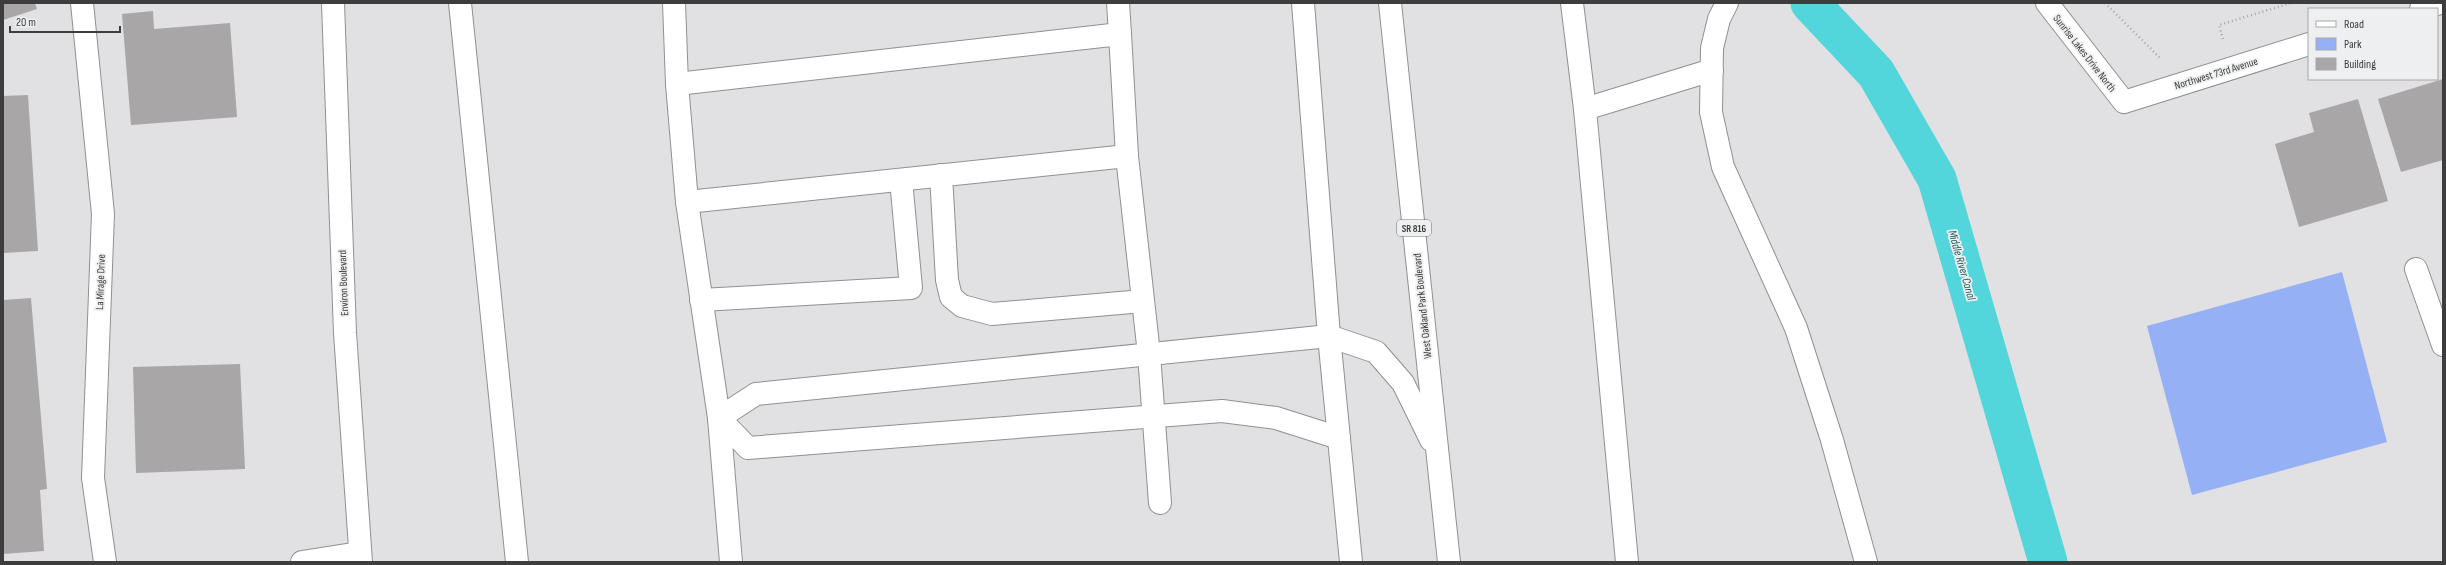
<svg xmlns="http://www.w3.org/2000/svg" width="2446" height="565" font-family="'Sofia Sans Condensed',sans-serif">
<rect width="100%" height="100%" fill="#e1e1e3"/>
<!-- green -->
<polygon fill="#96b0f6" points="2342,272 2387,442 2192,495 2147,326"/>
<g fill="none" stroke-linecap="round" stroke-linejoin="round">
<!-- canal -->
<polyline stroke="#52d6db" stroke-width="39" points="1810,3 1876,73 1937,179 2048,562"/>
</g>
<!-- building -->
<g fill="#a8a6a6">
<polygon points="3,3 35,3 37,9 3,20"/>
<polygon points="153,11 154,29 230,23 237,117 131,125 122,14"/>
<polygon points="2443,79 2443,160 2401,172 2378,99"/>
<polygon points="28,95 38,251 3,253 3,96"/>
<polygon points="2358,99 2388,201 2299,227 2275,144 2314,132 2309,113"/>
<polygon points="31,298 47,489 40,490 44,551 3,554 3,300"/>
<polygon points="240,364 245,469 136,473 133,367"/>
</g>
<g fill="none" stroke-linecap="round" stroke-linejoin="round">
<!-- minor casing -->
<g stroke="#8f9091" stroke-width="24">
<g id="minor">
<polyline points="82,3 103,214 93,478 105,562"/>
<polyline points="333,3 345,333 361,562"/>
<polyline points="460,3 517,562"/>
<polyline points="674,3 677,84"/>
<polyline points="1118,3 1120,34"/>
<polyline points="1572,3 1585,109"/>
<polyline points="1727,3 1719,19 1712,48 1711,112 1723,167 1796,328 1832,440 1866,562"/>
<polyline points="2047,3 2124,102 2309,44"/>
<polyline points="2421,9 2440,3"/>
<polyline points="941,175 947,280 951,297 962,306 992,314 1143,301"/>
<polyline points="687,202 677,84 1120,34 1127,156"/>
<polyline points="2416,269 2443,345"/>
<polyline points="701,300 911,288 901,180"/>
<polyline points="719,418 748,448 1222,411 1276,418 1339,438"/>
<polyline points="719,418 756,394 1329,336"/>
<polyline points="302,562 359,553"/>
<polyline points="731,562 719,418 687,202 1127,156 1149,354 1160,503"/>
<polyline points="1627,562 1585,109 1712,70"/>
</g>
</g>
<!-- major casing -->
<g stroke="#8f9091" stroke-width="24">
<g id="major">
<polyline points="1303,3 1329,336 1351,562"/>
<polyline points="1390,3 1449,562"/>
<polyline points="1329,336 1376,352 1403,383 1431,440"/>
</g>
</g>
<!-- path -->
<g stroke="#a5a5a7" stroke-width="2.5" stroke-dasharray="1 3" stroke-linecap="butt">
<polyline points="2105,3 2160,58"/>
<polyline points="2223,39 2219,25 2291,3"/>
</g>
<!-- minor -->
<use href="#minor" stroke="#fff" stroke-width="22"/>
<!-- major -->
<use href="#major" stroke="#fff" stroke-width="22"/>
</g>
<g text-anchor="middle" stroke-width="3.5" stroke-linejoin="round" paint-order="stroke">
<!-- shield labels -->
<rect fill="#eeeff0" stroke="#727273" stroke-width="1" x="1397" y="220" width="34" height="16" rx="3"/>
<g font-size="10" font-weight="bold" fill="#3d3d3d">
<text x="1414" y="232">SR 816</text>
</g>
<!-- street labels -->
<g font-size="11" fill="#3d3d3d" stroke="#eeeff0">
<text transform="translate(2085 53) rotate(52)" y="4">Sunrise Lakes Drive North</text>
<text transform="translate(2216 73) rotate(-17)" y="4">Northwest 73rd Avenue</text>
<text transform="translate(100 282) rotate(-88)" y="4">La Mirage Drive</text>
<text transform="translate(343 283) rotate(-92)" y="4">Environ Boulevard</text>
<text transform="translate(1422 306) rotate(-96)" y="4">West Oakland Park Boulevard</text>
</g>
<!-- water labels -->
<g font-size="12" font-style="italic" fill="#22595b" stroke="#eeeff0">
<text transform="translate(1962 265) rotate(74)" y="4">Middle River Canal</text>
</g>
</g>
<!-- border -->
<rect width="2446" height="565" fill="none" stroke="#3d3d3d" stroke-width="8"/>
<!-- legend -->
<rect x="2308" y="8" width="130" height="72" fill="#eeeff0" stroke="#a7a8a8"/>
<rect x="2316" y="21" width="20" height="6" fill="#ffffff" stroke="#a7a8a8"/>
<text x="2344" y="28" font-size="12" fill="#3d3d3d">Road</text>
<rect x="2316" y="38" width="20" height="12" fill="#96b0f6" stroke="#a7a8a8"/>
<text x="2344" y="48" font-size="12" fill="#3d3d3d">Park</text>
<rect x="2316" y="58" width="20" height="12" fill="#a8a6a6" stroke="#a7a8a8"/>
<text x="2344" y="68" font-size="12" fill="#3d3d3d">Building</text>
<!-- scale -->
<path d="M10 26v6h110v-6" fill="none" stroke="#3d3d3d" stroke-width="2"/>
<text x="16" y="26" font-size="12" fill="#3d3d3d" stroke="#eeeff0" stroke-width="3" paint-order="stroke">20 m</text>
</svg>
